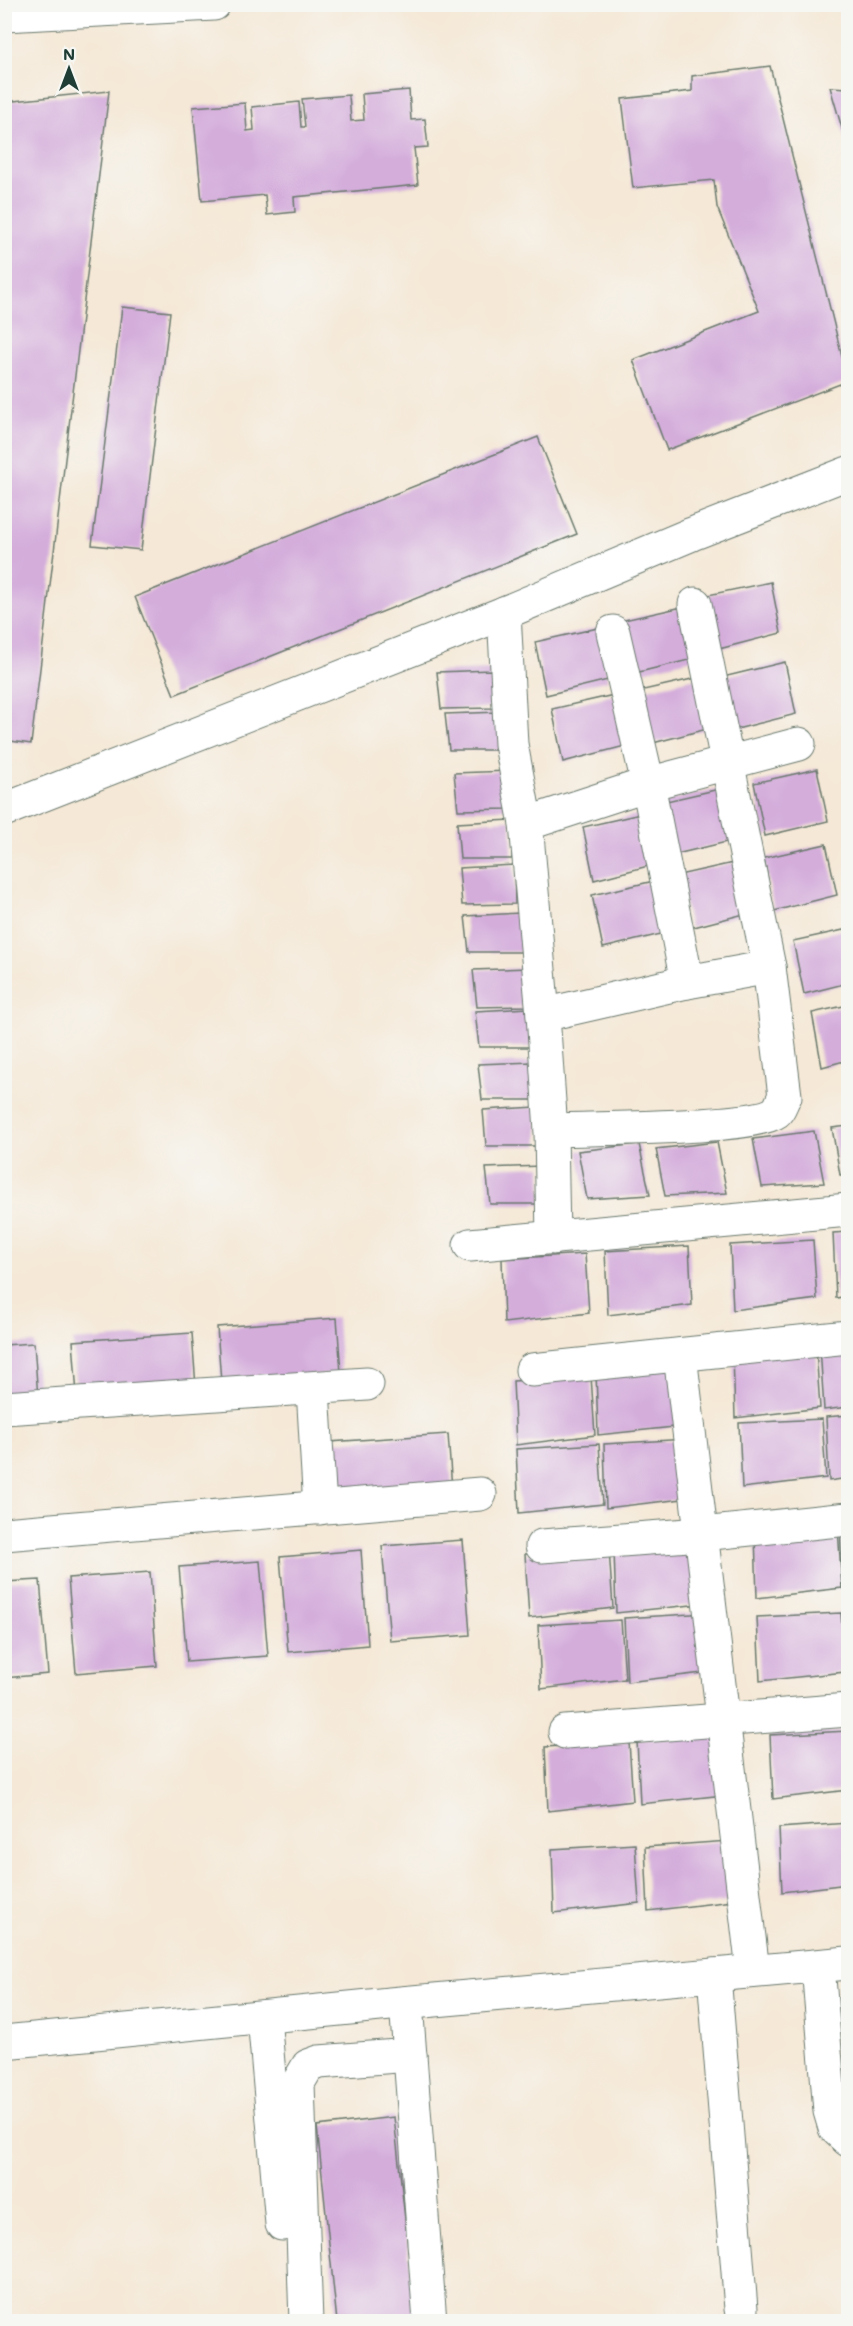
<svg xmlns="http://www.w3.org/2000/svg" width="853" height="2326" font-family="Mali,sans-serif">
<rect width="100%" height="100%" fill="#f6f6f2"/>
<filter id="ink" filterUnits="userSpaceOnUse"><feTurbulence type="fractalNoise" baseFrequency=".0167" numOctaves="2"/><feDisplacementMap in="SourceGraphic" scale="12" xChannelSelector="R" yChannelSelector="G"/><feConvolveMatrix kernelMatrix="1 2 1 2 8 2 1 2 1" color-interpolation-filters="sRGB"/></filter>
<filter id="wash" filterUnits="userSpaceOnUse"><feTurbulence type="fractalNoise" baseFrequency=".008" numOctaves="4" result="noise"/><feDisplacementMap in="SourceGraphic" scale="24" xChannelSelector="R" yChannelSelector="G"/><feGaussianBlur stdDeviation="1.35" result="paint"/><feColorMatrix in="noise" values="0 0 0 0 0 0 0 0 0 0 0 0 0 0 0 0 0 1.4 0 .05"/><feComposite in="paint" operator="in"/></filter>
<g filter="url(#wash)">
<rect width="100%" height="100%" fill="#f5e8d6"/>
<g id="blocks">
<!-- building -->
<g fill="#d4addb">
<polygon points="770,66 848,381 667,450 633,360 759,311 717,207 714,180 633,188 622,99 692,91 692,76"/>
<polygon points="830,87 848,88 848,149"/>
<polygon points="409,90 411,120 425,119 428,147 414,148 418,185 294,197 295,212 267,215 265,195 202,201 193,107 245,103 247,131 254,130 252,107 299,102 301,127 305,127 302,99 349,95 351,121 364,120 362,94"/>
<polygon points="109,91 31,744 4,740 4,102"/>
<polygon points="122,307 170,312 141,550 92,545"/>
<polygon points="538,437 577,534 174,695 135,597"/>
<polygon points="771,582 781,633 719,649 708,595"/>
<polygon points="687,606 697,658 635,673 624,620"/>
<polygon points="598,628 608,680 546,695 535,642"/>
<polygon points="785,662 796,714 733,730 723,677"/>
<polygon points="492,670 493,708 441,709 437,672"/>
<polygon points="701,677 711,728 649,744 639,691"/>
<polygon points="614,695 625,746 563,762 552,709"/>
<polygon points="500,712 501,750 449,750 445,714"/>
<polygon points="817,769 828,821 765,836 754,783"/>
<polygon points="509,771 510,809 458,810 454,773"/>
<polygon points="724,788 735,840 672,855 662,802"/>
<polygon points="645,813 656,864 594,880 583,827"/>
<polygon points="511,820 512,859 460,859 457,823"/>
<polygon points="826,844 837,895 774,911 764,858"/>
<polygon points="742,861 752,912 690,928 679,875"/>
<polygon points="514,865 515,904 462,905 459,868"/>
<polygon points="654,881 665,933 603,948 592,895"/>
<polygon points="520,913 521,952 469,952 465,916"/>
<polygon points="848,929 848,983 804,994 793,941"/>
<polygon points="528,968 529,1006 477,1007 473,970"/>
<polygon points="848,1005 848,1060 822,1067 812,1013"/>
<polygon points="530,1008 531,1047 479,1047 475,1011"/>
<polygon points="533,1062 534,1100 482,1100 478,1064"/>
<polygon points="537,1107 538,1146 486,1146 483,1110"/>
<polygon points="848,1126 848,1175 840,1175 832,1128"/>
<polygon points="814,1131 824,1183 762,1187 753,1139"/>
<polygon points="717,1142 727,1193 665,1196 656,1149"/>
<polygon points="639,1144 650,1195 587,1199 578,1151"/>
<polygon points="541,1166 542,1204 490,1204 486,1168"/>
<polygon points="848,1232 848,1296 836,1298 833,1233"/>
<polygon points="813,1240 817,1299 733,1310 730,1245"/>
<polygon points="689,1246 692,1305 608,1315 605,1251"/>
<polygon points="585,1254 589,1313 504,1323 502,1259"/>
<polygon points="337,1318 341,1373 221,1382 217,1327"/>
<polygon points="192,1333 196,1387 77,1395 73,1341"/>
<polygon points="34,1343 38,1398 4,1400 4,1345"/>
<polygon points="848,1345 848,1407 824,1410 820,1346"/>
<polygon points="816,1349 820,1408 735,1418 733,1354"/>
<polygon points="679,1366 683,1426 598,1435 596,1371"/>
<polygon points="591,1376 595,1435 516,1445 513,1381"/>
<polygon points="848,1415 848,1478 829,1481 826,1417"/>
<polygon points="822,1419 826,1478 742,1488 739,1423"/>
<polygon points="448,1434 452,1489 332,1497 329,1442"/>
<polygon points="687,1439 691,1498 606,1508 604,1444"/>
<polygon points="599,1444 603,1504 519,1513 516,1449"/>
<polygon points="840,1525 848,1525 848,1589 843,1589"/>
<polygon points="838,1529 842,1588 757,1598 755,1534"/>
<polygon points="463,1540 470,1635 390,1641 382,1546"/>
<polygon points="697,1544 701,1604 616,1613 614,1549"/>
<polygon points="609,1549 613,1608 529,1618 525,1554"/>
<polygon points="361,1550 368,1645 288,1652 280,1557"/>
<polygon points="260,1561 268,1656 187,1662 179,1567"/>
<polygon points="150,1572 157,1666 76,1673 68,1578"/>
<polygon points="40,1580 48,1674 4,1678 4,1582"/>
<polygon points="708,1613 711,1672 627,1682 624,1618"/>
<polygon points="841,1613 845,1672 760,1681 757,1617"/>
<polygon points="621,1620 625,1679 541,1689 538,1625"/>
<polygon points="848,1731 848,1790 773,1799 770,1735"/>
<polygon points="720,1735 724,1795 640,1804 637,1740"/>
<polygon points="629,1742 633,1801 548,1811 545,1747"/>
<polygon points="848,1823 848,1884 782,1892 779,1828"/>
<polygon points="729,1841 733,1901 648,1911 645,1847"/>
<polygon points="635,1844 639,1903 554,1913 552,1849"/>
<polygon points="394,2117 416,2322 337,2322 317,2126"/>
</g>
</g>
</g>
<g filter="url(#ink)">
<use href="#blocks" fill-opacity="0" stroke="#6a796d" stroke-width="1.5"/>
<g fill="none" stroke-linecap="round" stroke-linejoin="round">
<!-- minor casing -->
<g stroke="#6a796d" stroke-width="35">
<g id="minor">
<polyline points="4,15 214,4"/>
<polyline points="504,613 511,744 526,824 543,1015 551,1130 553,1238"/>
<polyline points="613,632 648,784 687,982"/>
<polyline points="4,810 504,613 692,534 848,473"/>
<polyline points="526,824 648,784 799,744"/>
<polyline points="543,1015 687,982 769,967"/>
<path d="M551,1130C588,1128 753,1129 776,1112C780,1109 782,1100 785,1096L769,967L695,604"/>
<polyline points="470,1245 848,1210"/>
<polyline points="680,1355 753,1971"/>
<polyline points="532,1370 848,1337"/>
<polyline points="313,1389 320,1508"/>
<polyline points="4,1408 367,1384"/>
<polyline points="4,1534 480,1494"/>
<polyline points="542,1546 702,1534 848,1519"/>
<polyline points="565,1732 848,1710"/>
<polyline points="818,1966 830,2111 835,2128 848,2140"/>
<polyline points="714,1975 741,2309"/>
<polyline points="406,2003 430,2322"/>
<polyline points="264,2017 282,2224"/>
<polyline points="4,2042 390,2004 848,1963"/>
<polyline points="306,2322 298,2083 308,2066 319,2062 410,2055"/>
</g>
</g>
<!-- minor -->
<use href="#minor" stroke="#fff" stroke-width="33"/>
</g>
</g>
<!-- margin -->
<rect width="853" height="2326" fill="none" stroke="#f6f6f2" stroke-width="24"/>
<!-- north arrow -->
<g transform="translate(69 69)" stroke="#f6f6f2" stroke-width="4.5" paint-order="stroke">
<path d="M0-4.5L10 22L0 15L-10 22Z" fill="#1f3d34"/>
<text y="-9" font-size="16" font-weight="bold" text-anchor="middle" fill="#1f3d34">N</text>
</g>
</svg>
